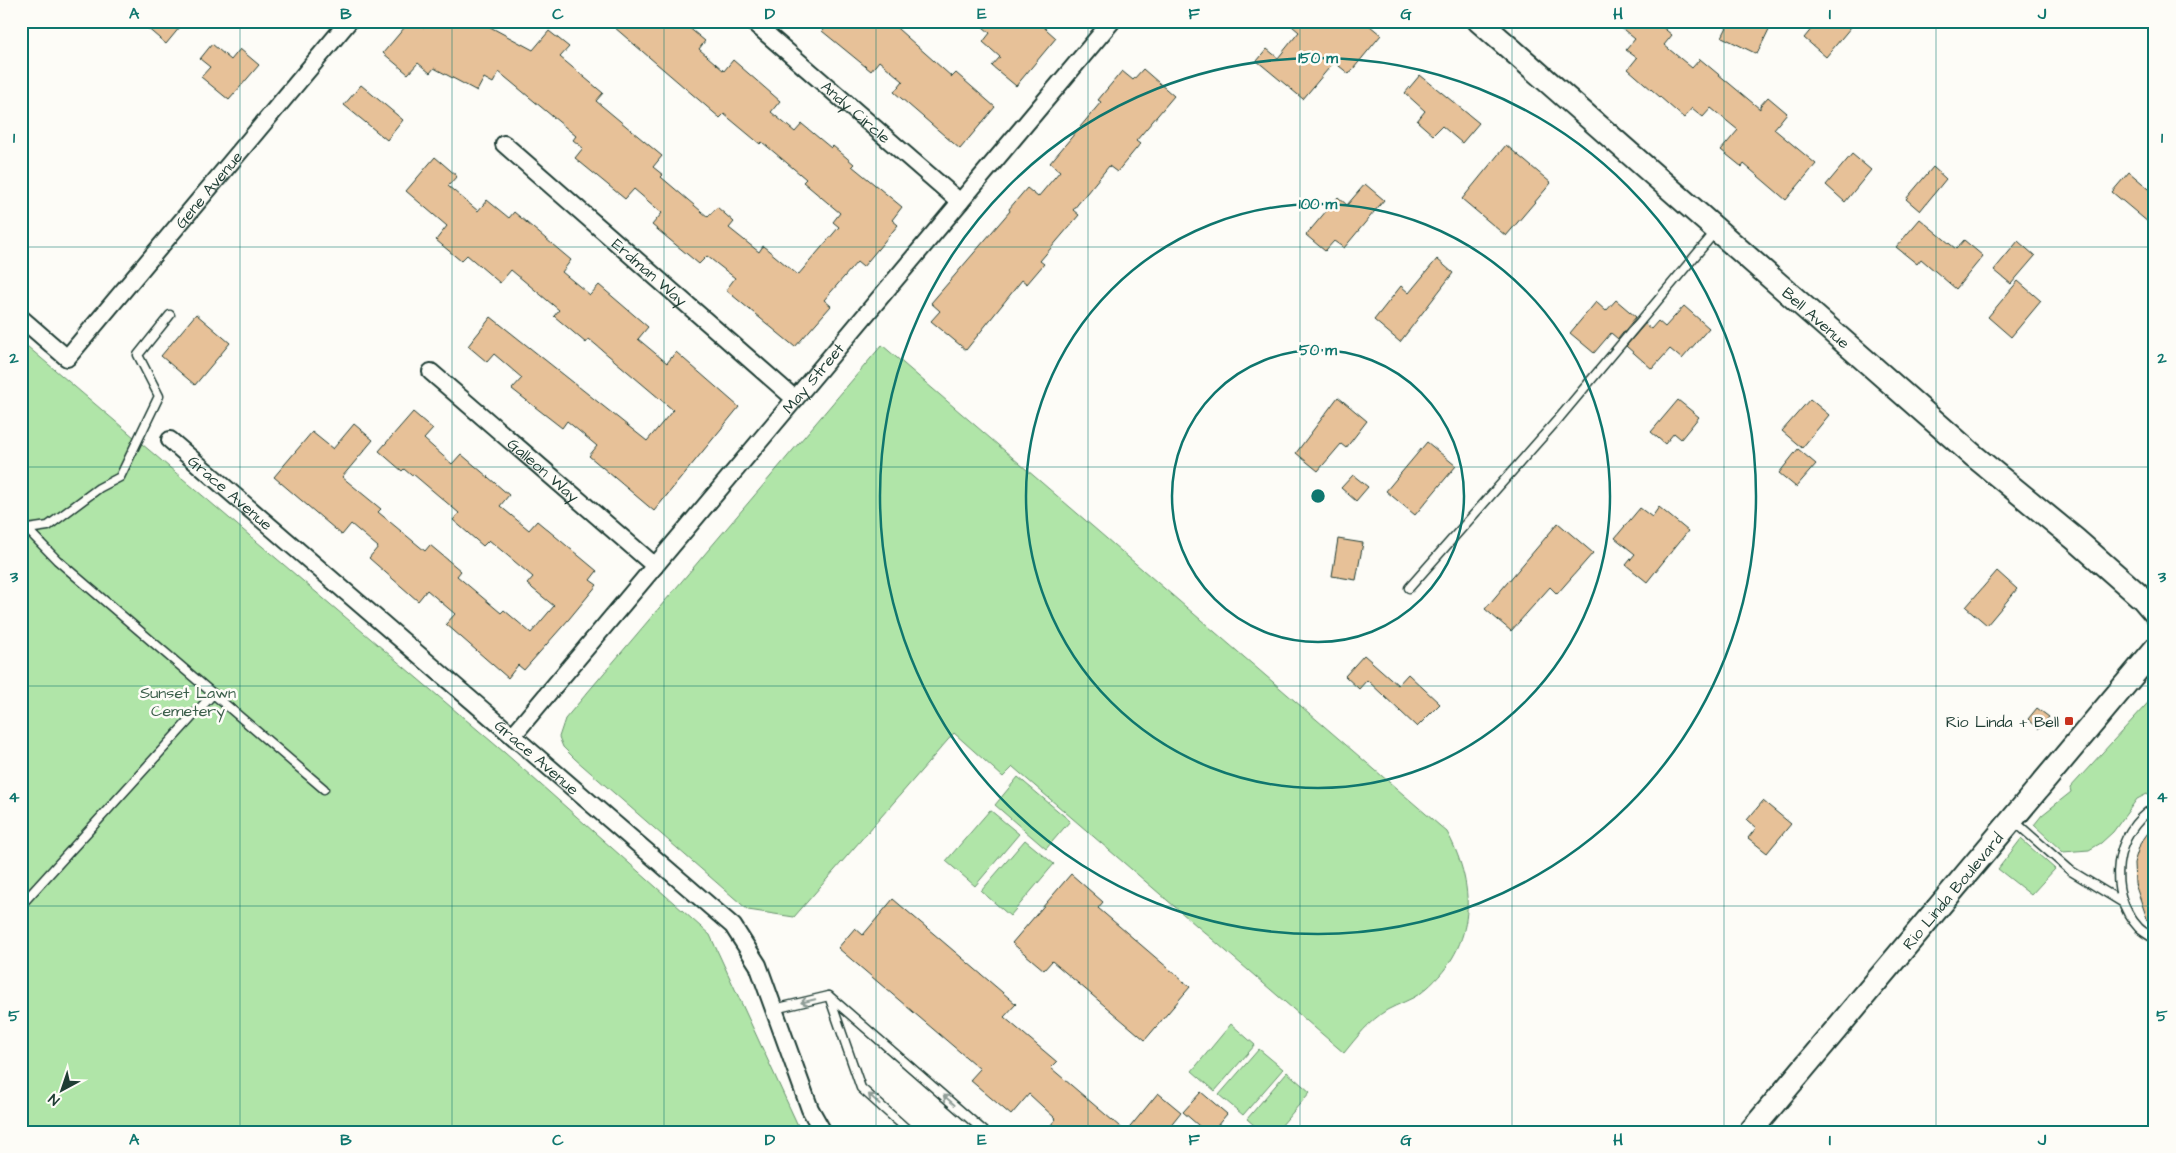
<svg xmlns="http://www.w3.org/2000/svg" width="2176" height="1153" font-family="'Architects Daughter',sans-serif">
<rect width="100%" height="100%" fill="#fdfcf7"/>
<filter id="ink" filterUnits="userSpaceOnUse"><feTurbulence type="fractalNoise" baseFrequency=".02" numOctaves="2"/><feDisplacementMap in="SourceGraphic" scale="10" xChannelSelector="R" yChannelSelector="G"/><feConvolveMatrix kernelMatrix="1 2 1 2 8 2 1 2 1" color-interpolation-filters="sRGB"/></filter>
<g filter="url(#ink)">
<!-- green -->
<g fill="#b0e5a8" stroke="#68916e">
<polygon points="21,341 505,753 710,935 801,1132 21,1132"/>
<path d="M882,345L1447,832C1479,891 1475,950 1421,993C1411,1000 1398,1004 1387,1010C1369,1021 1357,1037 1344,1053L1013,767L1003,777L954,733L794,917L748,910L575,759L563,747L559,737L565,719Z"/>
<polygon points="2155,695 2155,790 2137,799 2113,832 2101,843 2089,850 2063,852 2034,825 2042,815 2071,792 2070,788"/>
<polygon points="1018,777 1070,821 1046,849 995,805"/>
<polygon points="990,810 1019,834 975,886 946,861"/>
<polygon points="2021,839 2055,869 2031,895 1998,869"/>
<polygon points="1025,840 1054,864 1010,916 981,891"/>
<polygon points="1231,1024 1255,1045 1215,1091 1192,1071"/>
<polygon points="1259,1049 1283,1069 1243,1115 1219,1095"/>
<polygon points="1287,1072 1310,1092 1276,1132 1262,1132 1247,1119"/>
</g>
<!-- building -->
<g fill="#e7c198" stroke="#1f3d34">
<polygon points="139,21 185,21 166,44"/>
<polygon points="410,21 416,21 424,28 430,21 479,21 533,50 549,31 569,47 560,57 603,93 596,101 662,156 653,167 663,175 661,177 708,217 717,207 734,222 729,228 759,252 763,246 798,275 839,227 833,222 840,213 803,182 806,179 762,142 760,144 724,114 720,118 607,21 681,21 705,41 699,49 724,71 733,60 780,101 771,112 795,132 802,124 831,148 833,146 854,164 852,166 902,207 892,220 898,225 863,267 857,262 824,300 831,306 795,347 726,290 735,278 707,256 699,264 652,225 662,213 634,189 625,199 575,158 583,148 573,140 576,136 499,72 493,83 484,78 477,91 434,68 430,73 418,63 408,74 383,53"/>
<polygon points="830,21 889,21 952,77 956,73 995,107 960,149 894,92 903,81 879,61 871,71 822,31"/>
<polygon points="976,21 1037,21 1056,38 1016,86 992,66 1000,57 983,42 990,33"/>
<polygon points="1286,21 1364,21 1381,35 1349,74 1334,62 1303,99 1257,61 1267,49 1278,58 1299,32"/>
<polygon points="1613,21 1655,21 1672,35 1664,45 1692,68 1700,59 1760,109 1760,106 1768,97 1787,113 1774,129 1816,164 1786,200 1744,164 1742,167 1721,150 1738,130 1711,108 1703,117 1692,108 1684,118 1628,69 1637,58 1626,50 1635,39"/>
<polygon points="1730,21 1773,21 1757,54 1722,37"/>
<polygon points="1818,21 1856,21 1826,57 1804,38"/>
<polygon points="212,44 231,60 240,49 259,65 229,100 201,77 210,67 200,59"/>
<polygon points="1143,69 1174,96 1136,141 1140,144 1117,172 1109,166 1073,210 1079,215 1040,261 1044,264 1027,284 1022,280 966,350 931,321 940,311 931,303 1010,211 1009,209 1027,188 1038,197 1060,171 1050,163 1101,102 1098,100 1122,71 1133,80"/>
<polygon points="1420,75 1479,123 1462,143 1442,126 1433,135 1417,121 1425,111 1405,93"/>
<polygon points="361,85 403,120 387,140 344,105"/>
<polygon points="1506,145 1551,183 1506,236 1462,199"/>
<polygon points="1852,154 1871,170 1845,202 1826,185"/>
<polygon points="435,157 457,176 448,186 478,211 487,200 509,218 514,212 571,260 562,272 590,295 599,285 648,327 638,339 667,363 676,352 739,407 654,511 589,456 597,446 567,421 562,428 512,389 522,378 494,354 487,362 468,346 491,317 647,441 673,410 589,339 586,343 554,316 559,310 511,270 500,283 467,255 461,261 436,240 447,226 406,191"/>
<polygon points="1933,167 1946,179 1920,211 1906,199"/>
<polygon points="2129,172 2155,194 2155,228 2112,192"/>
<polygon points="1365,184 1384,200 1344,248 1334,241 1325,251 1306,235 1338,197 1347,205"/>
<polygon points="1920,219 1956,249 1964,240 1983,256 1956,289 1921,259 1917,264 1896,247"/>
<polygon points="2018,241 2035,256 2011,284 1994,270"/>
<polygon points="1437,259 1453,273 1400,342 1374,320 1401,286 1409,293"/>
<polygon points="2018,281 2041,301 2011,337 1988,317"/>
<polygon points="1616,300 1636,317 1618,339 1611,333 1594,353 1570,333 1596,302 1606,311"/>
<polygon points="1684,306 1709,328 1682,359 1670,349 1652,369 1626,346 1645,324 1651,329 1658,321 1665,327"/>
<polygon points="196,314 230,343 195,385 161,356"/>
<polygon points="1338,397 1367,421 1346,448 1341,444 1318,471 1296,453"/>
<polygon points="1810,399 1829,415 1802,448 1782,431"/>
<polygon points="1678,400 1699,417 1681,439 1674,433 1665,444 1651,432"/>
<polygon points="413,412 433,429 424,439 452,464 461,454 509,495 500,506 529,530 537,521 597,571 590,580 597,585 569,619 524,670 518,665 508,678 446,624 455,614 427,590 418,601 369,558 378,547 351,524 342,535 274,477 312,432 333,449 354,424 373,440 342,477 381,509 378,512 425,551 430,545 461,571 457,576 501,613 504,610 531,633 554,606 527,584 533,577 489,540 483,546 453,520 459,513 413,474 411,475 404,469 402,471 379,451"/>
<polygon points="1427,442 1456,466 1415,515 1386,491"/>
<polygon points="1798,449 1816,464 1796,487 1779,473"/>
<polygon points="1353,475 1368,487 1356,501 1341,488"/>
<polygon points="1659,507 1688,531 1647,582 1626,565 1635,554 1615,538 1640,508 1652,517"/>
<polygon points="1558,523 1593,553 1557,594 1550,587 1511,631 1485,609"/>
<polygon points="1338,539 1363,543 1356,580 1332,576"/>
<polygon points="1997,571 2017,589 1987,625 1966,607"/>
<polygon points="1364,655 1398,685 1408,674 1440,704 1417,727 1367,680 1359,689 1345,676"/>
<polygon points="2037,708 2049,717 2039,729 2028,719"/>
<polygon points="1763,801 1791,824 1767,853 1748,838 1756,828 1747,820"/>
<polygon points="2155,823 2155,932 2151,930 2135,884 2134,863 2140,844"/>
<polygon points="1071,874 1103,902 1098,908 1190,987 1145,1040 1052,961 1044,970 1012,943"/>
<polygon points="893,899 1016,1004 1004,1017 1057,1062 1051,1068 1126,1132 1158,1093 1181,1112 1165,1132 1045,1132 1056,1119 1029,1094 1011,1115 970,1080 980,1069 838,948 855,928 863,935"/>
<polygon points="1201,1092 1227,1114 1212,1132 1206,1132 1183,1112"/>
</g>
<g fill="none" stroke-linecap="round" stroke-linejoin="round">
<!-- lane casing -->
<g stroke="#1f3d34" stroke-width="11">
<g id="lane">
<polyline points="27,529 57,560 324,789"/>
<polyline points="21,530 48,526 99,488 120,477 159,396 138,355 170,315"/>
<polyline points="1409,588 1560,417 1716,231"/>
<path d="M2155,807C2114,832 2105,892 2139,928C2143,932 2150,936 2155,939"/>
<polyline points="2014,821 2071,871 2122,902"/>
<polyline points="21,905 213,694"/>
<polyline points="829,996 861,1088 910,1132"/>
<polyline points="774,1009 829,996 985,1132"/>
</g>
</g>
<!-- street casing -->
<g stroke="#1f3d34" stroke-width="20">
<g id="street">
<path id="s1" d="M752,21L960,202"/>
<path id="s2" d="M504,144L795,399"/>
<path id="s3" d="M21,318L67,358L349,21"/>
<path id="s4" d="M431,372L655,566"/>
<path id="s5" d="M170,440L733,926L758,965L810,1109L823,1132"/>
<path id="s6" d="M514,734L1112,21"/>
</g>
</g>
<!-- secondary casing -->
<g stroke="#1f3d34" stroke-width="26">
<g id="secondary">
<path id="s7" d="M1479,21L1974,456L2075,539L2143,599L2155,613"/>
<path id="s8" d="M1750,1132L2155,649"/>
</g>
</g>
<!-- lane -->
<use href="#lane" stroke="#fdfcf7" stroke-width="8"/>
<!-- street -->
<use href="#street" stroke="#fdfcf7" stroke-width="16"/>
<!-- secondary -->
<use href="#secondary" stroke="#fdfcf7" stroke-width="22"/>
</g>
<!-- one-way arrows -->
<defs><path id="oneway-shaft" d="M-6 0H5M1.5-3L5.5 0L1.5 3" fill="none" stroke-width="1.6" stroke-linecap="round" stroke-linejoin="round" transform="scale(1.25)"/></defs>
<g stroke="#8e9c96">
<use href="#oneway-shaft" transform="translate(808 1001) rotate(166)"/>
<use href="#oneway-shaft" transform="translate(874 1099) rotate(-138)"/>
<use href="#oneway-shaft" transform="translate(949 1100) rotate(-139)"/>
</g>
</g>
<!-- grid -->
<path fill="none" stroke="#0f766e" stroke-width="1" stroke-opacity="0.55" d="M240,21V1132M452,21V1132M664,21V1132M876,21V1132M1088,21V1132M1300,21V1132M1512,21V1132M1724,21V1132M1936,21V1132M21,247H2155M21,467H2155M21,686H2155M21,906H2155"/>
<!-- distance rings -->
<g fill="none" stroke="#0f766e" stroke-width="2.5">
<circle cx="1318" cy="496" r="146"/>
<circle cx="1318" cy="496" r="292"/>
<circle cx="1318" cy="496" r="438"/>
</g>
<!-- markers -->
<rect fill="#c8321e" stroke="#fdfcf7" stroke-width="2" x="2064" y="716" width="10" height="10" rx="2.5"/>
<g text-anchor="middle" stroke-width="5" stroke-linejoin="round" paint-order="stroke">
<!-- street labels -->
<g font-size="16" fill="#1f3d34" stroke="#fdfcf7">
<text dy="6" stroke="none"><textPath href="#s1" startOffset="138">Andy Circle</textPath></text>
<text dy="6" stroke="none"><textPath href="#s3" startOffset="281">Gene Avenue</textPath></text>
<text dy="6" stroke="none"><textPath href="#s2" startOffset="194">Erdman Way</textPath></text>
<text dy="6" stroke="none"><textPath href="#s7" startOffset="449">Bell Avenue</textPath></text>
<text dy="6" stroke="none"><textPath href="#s6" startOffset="465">May Street</textPath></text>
<text dy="6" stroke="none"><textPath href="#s4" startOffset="149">Galleon Way</textPath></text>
<text dy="6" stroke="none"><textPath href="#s5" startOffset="80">Grace Avenue</textPath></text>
<text dy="6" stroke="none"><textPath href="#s5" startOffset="485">Grace Avenue</textPath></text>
<text dy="6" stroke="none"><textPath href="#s8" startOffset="315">Rio Linda Boulevard</textPath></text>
</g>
<!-- park labels -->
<g font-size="16" fill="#3c5f4b" stroke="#fdfcf7">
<text x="188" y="698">Sunset Lawn<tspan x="188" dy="18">Cemetery</tspan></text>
</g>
<!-- poi labels -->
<g font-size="16" fill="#1f3d34" stroke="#fdfcf7" text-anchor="end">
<text x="2059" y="727">Rio Linda + Bell</text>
</g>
</g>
<circle cx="1318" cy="496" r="8" fill="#0f766e" stroke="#fdfcf7" stroke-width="2.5"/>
<g font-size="15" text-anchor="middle" font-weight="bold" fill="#0f766e" stroke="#fdfcf7" stroke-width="5" stroke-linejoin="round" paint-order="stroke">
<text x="1318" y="63">150 m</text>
<text x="1318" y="209">100 m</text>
<text x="1318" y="355">50 m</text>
</g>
<!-- margin -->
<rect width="2176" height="1153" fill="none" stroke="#fdfcf7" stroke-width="55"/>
<!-- north arrow -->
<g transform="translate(62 1090) rotate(220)" stroke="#fdfcf7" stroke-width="4" paint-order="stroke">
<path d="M0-4L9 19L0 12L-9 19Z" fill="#1f3d34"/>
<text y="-8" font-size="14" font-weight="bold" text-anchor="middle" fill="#1f3d34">N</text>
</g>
<rect x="28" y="28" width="2120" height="1098" fill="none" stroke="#0f766e" stroke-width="2"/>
<g font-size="16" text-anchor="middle" font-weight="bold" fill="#0f766e">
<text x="134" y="19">A</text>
<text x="346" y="19">B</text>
<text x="558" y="19">C</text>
<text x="770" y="19">D</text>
<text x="982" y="19">E</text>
<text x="1194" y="19">F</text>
<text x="1406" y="19">G</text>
<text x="1618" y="19">H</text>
<text x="1830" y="19">I</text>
<text x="2042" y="19">J</text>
<text x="14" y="143">1</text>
<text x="2162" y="143">1</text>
<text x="14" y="363">2</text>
<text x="2162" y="363">2</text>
<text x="14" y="582">3</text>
<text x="2162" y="582">3</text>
<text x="14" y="802">4</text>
<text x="2162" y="802">4</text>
<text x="14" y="1021">5</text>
<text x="2162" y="1021">5</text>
<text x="134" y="1145">A</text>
<text x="346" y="1145">B</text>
<text x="558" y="1145">C</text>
<text x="770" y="1145">D</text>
<text x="982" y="1145">E</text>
<text x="1194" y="1145">F</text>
<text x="1406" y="1145">G</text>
<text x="1618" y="1145">H</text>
<text x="1830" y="1145">I</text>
<text x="2042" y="1145">J</text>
</g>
</svg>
